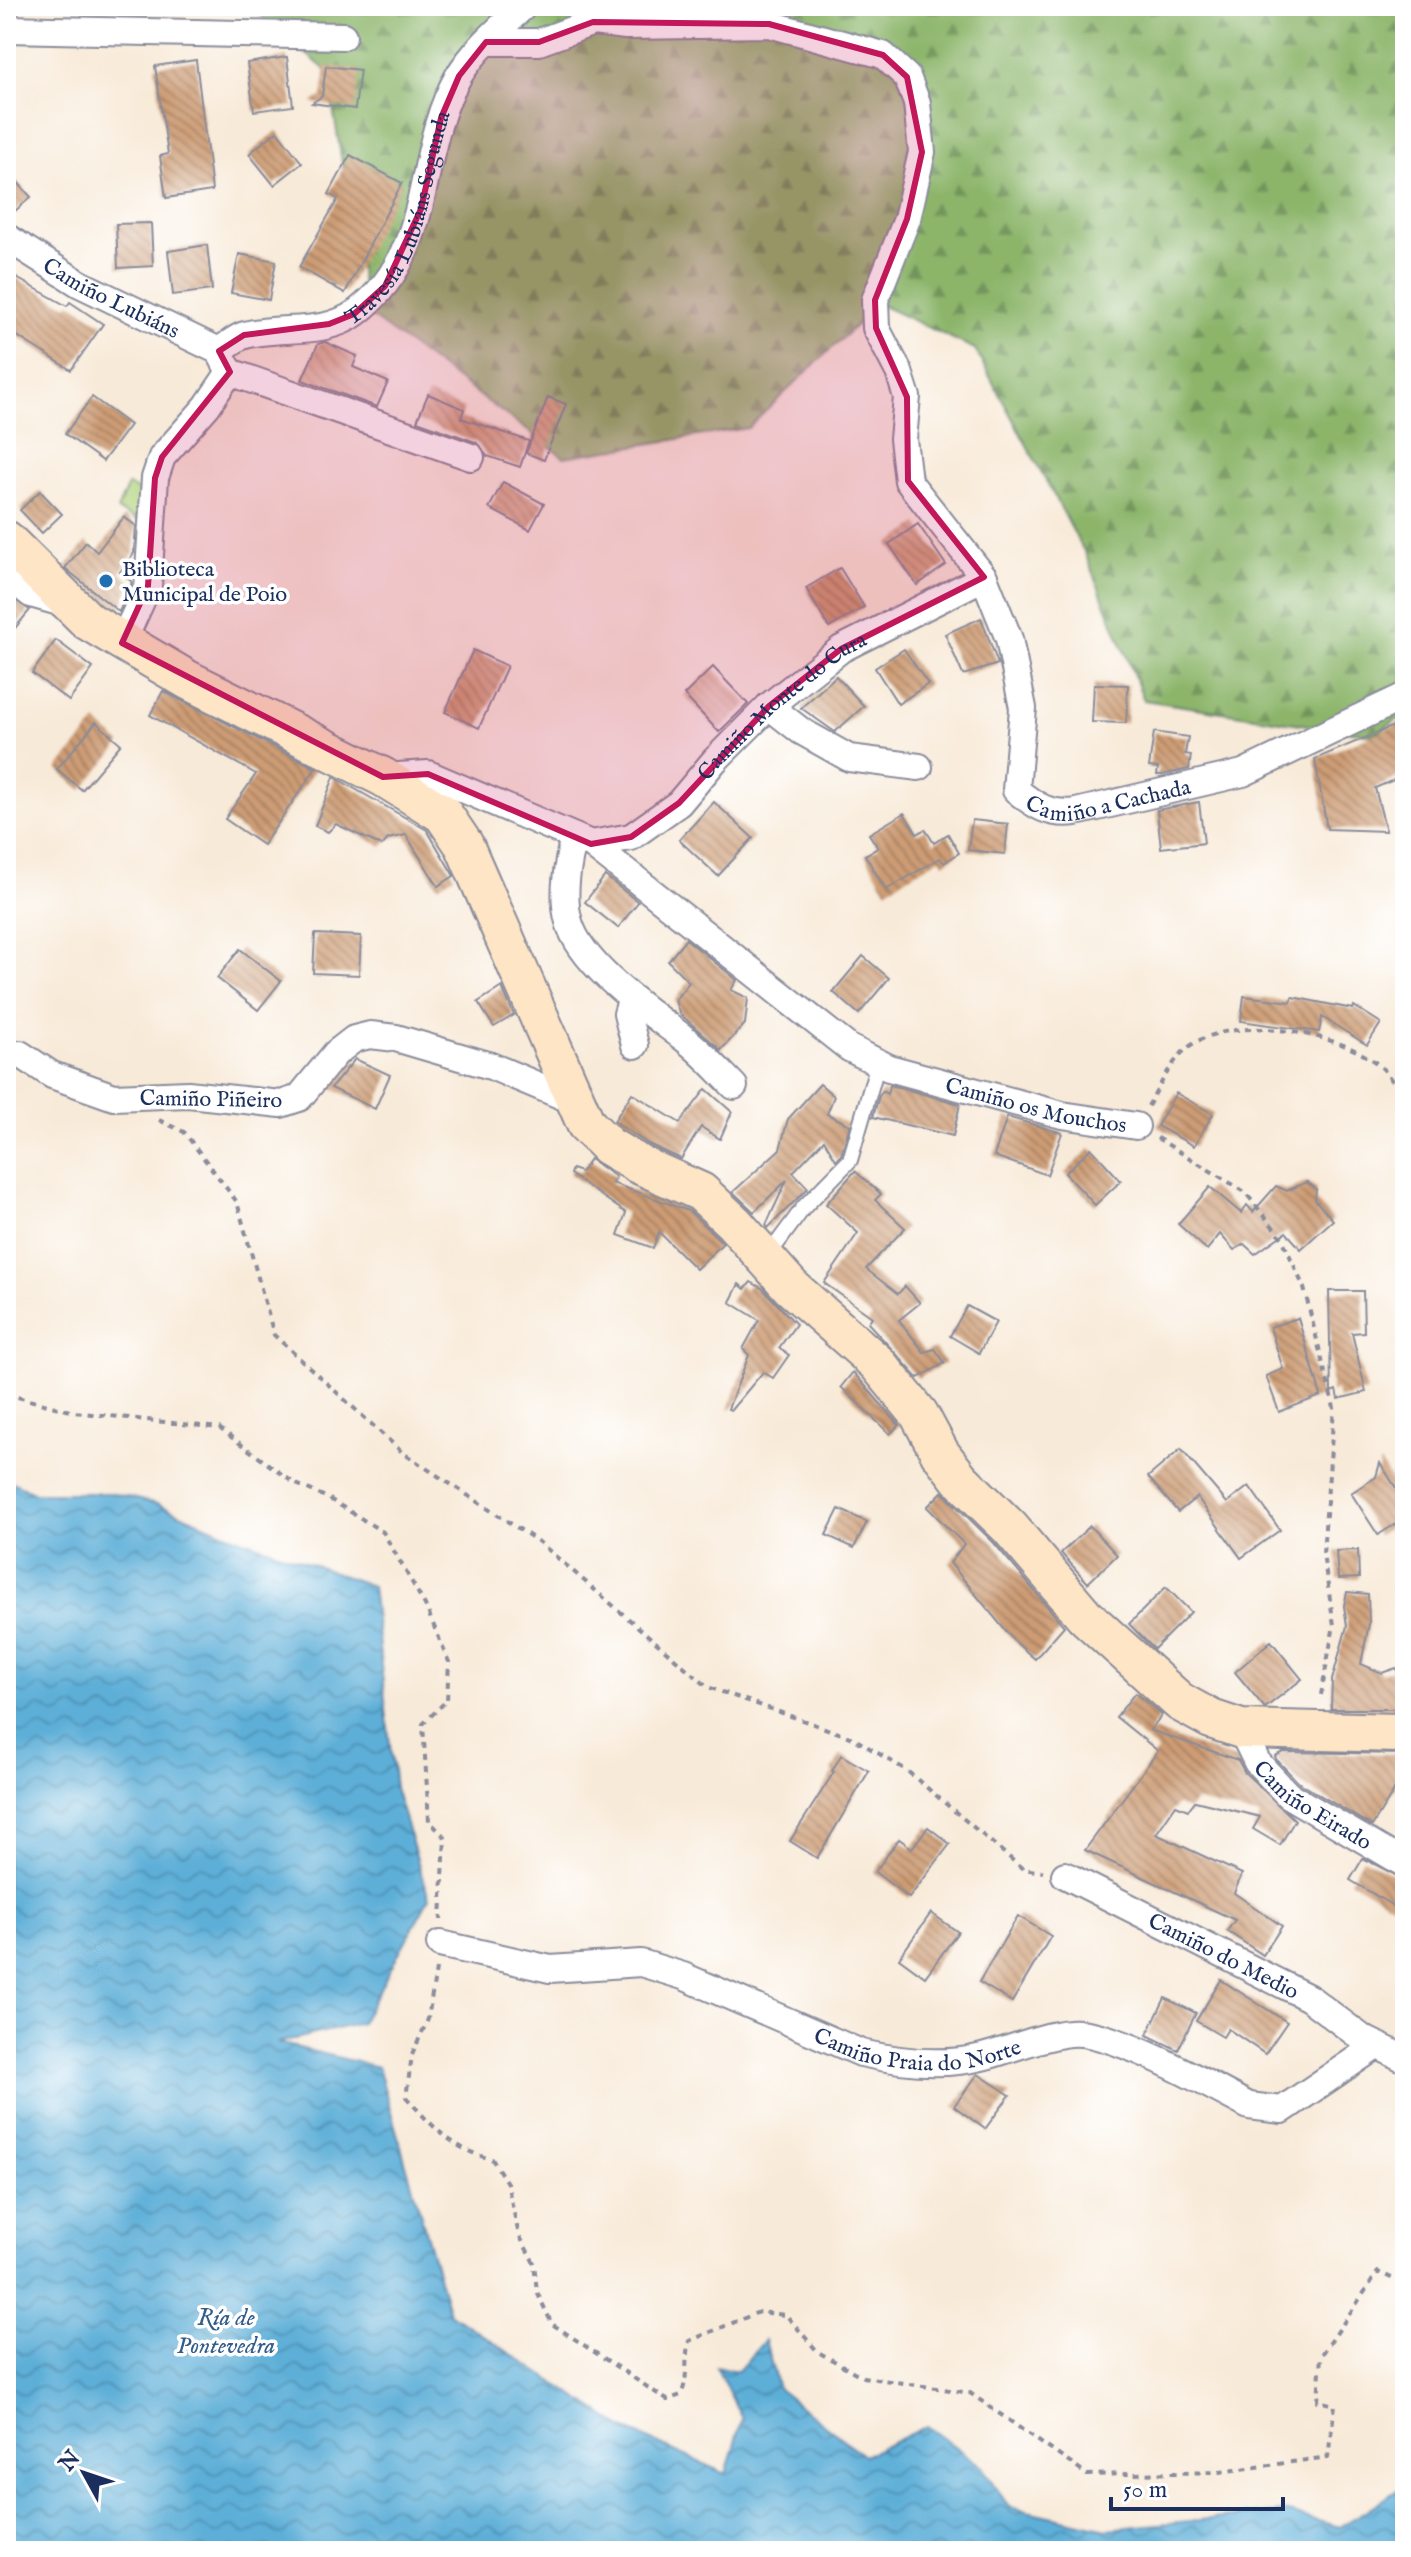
<svg xmlns="http://www.w3.org/2000/svg" width="1411" height="2557" font-family="'IM FELL English',serif">
<defs>
<pattern id="forest-firs" width="22" height="20" patternUnits="userSpaceOnUse" patternTransform="scale(2)"><rect width="22" height="20" fill="#8cb56b"/><path d="M5 1l3.5 6h-7zM16 11l3.5 6h-7z" fill="#72945b"/></pattern>
<pattern id="water-waves" width="16" height="10" patternUnits="userSpaceOnUse" patternTransform="scale(2)"><rect width="16" height="10" fill="#5dafd8"/><path d="M0 5q4-4 8 0t8 0" fill="none" stroke="#4c8fb2"/></pattern>
<pattern id="building-back-hatch" width="6" height="6" patternUnits="userSpaceOnUse" patternTransform="scale(2)"><rect width="6" height="6" fill="#cd9c74"/><path d="M-1 5l2 2M0 0l6 6M5-1l2 2" fill="none" stroke="#a68062"/></pattern>
</defs>
<rect width="100%" height="100%" fill="#fff"/>
<filter id="ink" filterUnits="userSpaceOnUse"><feTurbulence type="fractalNoise" baseFrequency=".0125" numOctaves="2"/><feDisplacementMap in="SourceGraphic" scale="16" xChannelSelector="R" yChannelSelector="G"/><feConvolveMatrix kernelMatrix="1 2 1 2 8 2 1 2 1" color-interpolation-filters="sRGB"/></filter>
<filter id="wash" filterUnits="userSpaceOnUse"><feTurbulence type="fractalNoise" baseFrequency=".006" numOctaves="4" result="noise"/><feDisplacementMap in="SourceGraphic" scale="32" xChannelSelector="R" yChannelSelector="G"/><feGaussianBlur stdDeviation="1.8" result="paint"/><feColorMatrix in="noise" values="0 0 0 0 0 0 0 0 0 0 0 0 0 0 0 0 0 1.4 0 .05"/><feComposite in="paint" operator="in"/></filter>
<g filter="url(#wash)">
<rect width="100%" height="100%" fill="#f8ead8"/>
<!-- forest -->
<polygon fill="url(#forest-firs)" stroke="#547264" stroke-width="2" points="249,6 1405,6 1405,715 1373,735 1144,700 1085,553 975,349 878,304 748,428 564,457 367,314 327,71"/>
<!-- park -->
<polygon fill="#b1d37b" stroke="#66816c" stroke-width="2" points="128,485 151,498 150,527 117,510"/>
<!-- water -->
<polygon fill="url(#water-waves)" stroke="#3c6f9b" stroke-width="2" points="6,1479 35,1493 111,1493 157,1504 225,1533 372,1586 395,1788 429,1898 361,2023 278,2043 378,2067 449,2313 625,2429 726,2474 742,2418 716,2367 738,2371 765,2340 778,2389 864,2456 927,2426 982,2467 1009,2507 1107,2529 1284,2512 1340,2527 1405,2485 1405,2551 6,2551"/>
<g id="blocks">
<!-- building -->
<g fill="url(#building-back-hatch)">
<polygon points="287,57 293,106 254,111 247,63"/>
<polygon points="196,60 212,191 166,198 160,156 168,154 155,66"/>
<polygon points="326,66 360,70 355,109 312,103 322,96"/>
<polygon points="277,131 302,163 274,185 249,154"/>
<polygon points="350,155 402,183 345,293 299,267 338,199 329,194"/>
<polygon points="6,169 31,197 6,219"/>
<polygon points="151,223 153,266 118,268 116,224"/>
<polygon points="207,245 212,290 173,295 168,251"/>
<polygon points="239,254 276,261 269,300 231,293"/>
<polygon points="13,276 67,306 70,302 103,324 71,370 6,329 6,288"/>
<polygon points="325,342 357,356 353,367 388,382 377,407 302,380 318,344"/>
<polygon points="428,394 464,409 461,418 529,441 520,467 487,456 476,442 417,421"/>
<polygon points="92,397 130,425 103,461 65,434"/>
<polygon points="548,397 566,404 544,460 526,453"/>
<polygon points="503,482 544,504 530,530 489,508"/>
<polygon points="40,491 62,514 42,533 20,510"/>
<polygon points="124,517 136,526 134,553 120,572 132,582 119,612 65,568 86,542 97,552"/>
<polygon points="918,524 946,565 917,585 889,544"/>
<polygon points="840,568 864,607 829,628 806,588"/>
<polygon points="6,594 30,610 6,639"/>
<polygon points="981,618 998,664 963,675 945,634"/>
<polygon points="56,640 93,668 69,701 32,673"/>
<polygon points="904,649 928,684 898,704 875,668"/>
<polygon points="473,650 507,666 479,728 445,712"/>
<polygon points="713,667 748,704 719,732 684,695"/>
<polygon points="836,676 864,706 835,732 801,708"/>
<polygon points="1094,684 1128,685 1126,723 1092,722"/>
<polygon points="163,691 316,768 263,845 225,819 256,774 150,715"/>
<polygon points="1405,721 1405,775 1375,788 1386,831 1327,829 1315,759"/>
<polygon points="96,722 121,744 82,790 57,769"/>
<polygon points="1154,732 1188,737 1185,754 1191,755 1189,769 1162,775 1157,775 1158,768 1149,767"/>
<polygon points="334,777 427,830 454,876 438,886 406,835 388,839 382,846 336,824 328,832 315,826"/>
<polygon points="714,802 753,838 718,876 679,840"/>
<polygon points="1199,802 1204,843 1161,848 1157,810"/>
<polygon points="904,813 917,834 925,829 934,843 948,834 959,853 944,863 940,858 886,890 865,855 878,848 869,834"/>
<polygon points="972,820 1008,824 1005,854 968,850"/>
<polygon points="605,876 638,902 618,928 585,902"/>
<polygon points="315,934 361,936 359,975 313,973"/>
<polygon points="686,939 737,980 731,990 748,998 745,1024 721,1050 679,1013 675,1000 689,982 668,961"/>
<polygon points="240,949 281,981 258,1010 217,978"/>
<polygon points="863,956 889,978 859,1014 833,992"/>
<polygon points="502,987 514,1015 494,1027 478,1002"/>
<polygon points="1244,996 1291,1002 1292,997 1353,1009 1354,1006 1381,1023 1367,1045 1322,1017 1319,1032 1241,1021"/>
<polygon points="355,1059 390,1075 375,1109 331,1088"/>
<polygon points="820,1084 834,1096 827,1114 850,1125 841,1155 836,1160 824,1140 793,1172 808,1188 768,1228 766,1225 787,1180 754,1212 733,1192 780,1149 788,1119"/>
<polygon points="890,1085 960,1104 953,1136 873,1117 879,1096 883,1091 887,1094"/>
<polygon points="706,1089 732,1112 720,1139 701,1127 681,1159 648,1144 614,1121 632,1093 680,1123"/>
<polygon points="1176,1093 1213,1114 1194,1146 1157,1126"/>
<polygon points="1007,1117 1062,1133 1047,1175 994,1156"/>
<polygon points="1091,1148 1121,1181 1095,1205 1065,1173"/>
<polygon points="590,1159 616,1177 612,1183 689,1211 723,1243 696,1269 659,1232 653,1248 618,1235 626,1213 570,1174 572,1169 581,1172"/>
<polygon points="855,1171 881,1194 875,1200 905,1228 866,1269 898,1294 905,1286 920,1303 899,1320 924,1352 935,1349 945,1363 918,1378 868,1323 872,1317 824,1283 858,1233 826,1204"/>
<polygon points="1307,1182 1316,1189 1315,1200 1333,1220 1301,1249 1286,1232 1255,1254 1244,1244 1234,1250 1220,1234 1207,1250 1178,1224 1210,1187 1241,1213 1247,1205 1253,1212 1276,1186 1287,1191"/>
<polygon points="751,1282 763,1289 796,1324 779,1348 789,1355 773,1378 763,1372 731,1410 728,1409 749,1355 743,1349 759,1320 730,1302 739,1284 745,1289"/>
<polygon points="1329,1291 1363,1291 1364,1332 1352,1333 1366,1392 1338,1399 1336,1390 1331,1392"/>
<polygon points="967,1306 996,1322 979,1353 950,1336"/>
<polygon points="1298,1318 1321,1396 1279,1412 1266,1376 1283,1369 1270,1327"/>
<polygon points="853,1372 899,1425 890,1434 841,1387"/>
<polygon points="1181,1449 1227,1503 1249,1486 1280,1530 1241,1558 1197,1497 1178,1512 1148,1477"/>
<polygon points="1380,1463 1405,1502 1405,1518 1378,1535 1351,1493 1376,1477"/>
<polygon points="942,1492 994,1543 1064,1626 1035,1659 1013,1640 950,1563 964,1544 927,1507"/>
<polygon points="839,1509 867,1522 854,1548 826,1535"/>
<polygon points="1090,1526 1117,1555 1088,1583 1061,1553"/>
<polygon points="1358,1550 1359,1578 1338,1579 1336,1551"/>
<polygon points="1166,1587 1191,1612 1154,1649 1129,1624"/>
<polygon points="1347,1592 1368,1594 1369,1624 1361,1664 1382,1673 1396,1668 1405,1692 1402,1709 1331,1709 1332,1680 1347,1626 1344,1606"/>
<polygon points="1271,1641 1302,1679 1265,1708 1235,1672"/>
<polygon points="1135,1693 1162,1715 1150,1730 1238,1760 1245,1773 1295,1820 1280,1845 1253,1829 1260,1817 1195,1801 1188,1810 1176,1805 1156,1834 1242,1874 1234,1893 1282,1926 1263,1955 1227,1931 1235,1920 1085,1850 1158,1751 1116,1717"/>
<polygon points="1283,1752 1405,1754 1405,1789 1395,1789 1372,1826 1298,1782 1276,1759 1275,1756"/>
<polygon points="841,1755 869,1771 817,1858 790,1841 834,1772 832,1771"/>
<polygon points="928,1827 950,1844 909,1898 875,1872 899,1839 912,1848"/>
<polygon points="1363,1858 1405,1880 1405,1913 1350,1880"/>
<polygon points="931,1913 958,1932 925,1977 899,1958"/>
<polygon points="1018,1916 1051,1936 1012,2002 979,1982"/>
<polygon points="1221,1980 1287,2022 1265,2054 1228,2029 1223,2037 1196,2021"/>
<polygon points="1165,1998 1196,2013 1178,2050 1147,2035"/>
<polygon points="978,2074 1010,2095 985,2129 954,2106"/>
</g>
</g>
</g>
<g filter="url(#ink)">
<use href="#blocks" fill-opacity="0" stroke="#8a8c9b" stroke-width="2"/>
<g fill="none" stroke-linecap="round" stroke-linejoin="round">
<!-- lane casing -->
<g stroke="#8a8c9b" stroke-width="18">
<polyline id="lane" points="767,1257 804,1207 850,1160 878,1063"/>
</g>
<!-- street casing -->
<g stroke="#8a8c9b" stroke-width="30">
<g id="street">
<polyline points="6,29 343,36"/>
<path id="s1" d="M486,42H539L593,22L626,26L769,24L883,55L907,77L917,103L922,152L907,219L875,300L876,328L899,372L907,397L903,439L908,481L984,577L1009,639L1023,708L1016,790C1035,806 1051,816 1076,812L1243,773L1405,696"/>
<path id="s2" d="M6,237L80,284L219,351"/>
<path id="s3" d="M219,351C227,346 236,337 245,335C279,325 325,337 357,312C437,250 413,156 458,77C474,50 501,27 524,6"/>
<polyline points="230,372 471,457"/>
<polyline points="6,574 31,594 66,604"/>
<polyline points="122,643 148,586 155,478 162,457 207,406 230,372 219,351"/>
<polyline points="769,706 801,731 849,758 919,767"/>
<path id="s4" d="M383,777L428,774L591,844L849,1048L889,1068L1062,1115L1136,1126"/>
<path d="M574,837C568,862 561,895 569,922C581,966 650,1012 685,1039C703,1053 718,1070 734,1086"/>
<path id="s5" d="M591,844L631,837L679,803L715,760L769,706L841,649L984,577"/>
<polyline points="631,1000 627,1014 635,1045"/>
<polyline points="6,1056 20,1054 52,1075 114,1097 188,1094 281,1104 299,1098 336,1053 354,1039 370,1035 396,1038 491,1066 579,1103"/>
<path id="s6" d="M1241,1729L1257,1762L1288,1795L1405,1864"/>
<path id="s7" d="M1065,1875L1309,1998L1362,2038L1405,2059"/>
<path id="s8" d="M440,1944L550,1969L641,1963L683,1976L861,2053C900,2062 942,2067 982,2057C1011,2050 1039,2036 1070,2033C1109,2028 1211,2086 1249,2106L1282,2110L1376,2046"/>
</g>
</g>
<!-- secondary casing -->
<g stroke="#8a8c9b" stroke-width="42">
<polyline id="secondary" points="6,540 88,621 188,680 383,777 443,814 464,845 586,1124 608,1146 638,1164 701,1192 734,1223 791,1287 877,1363 919,1414 940,1453 960,1479 1010,1528 1085,1616 1180,1702 1211,1719 1241,1729 1399,1733 1405,1730"/>
</g>
<!-- path -->
<g stroke="#8a8c9b" stroke-width="4" stroke-dasharray="6 6" stroke-linecap="butt">
<path d="M1148,1106C1158,1089 1168,1068 1182,1053C1222,1010 1340,1031 1380,1066C1390,1075 1397,1090 1405,1101"/>
<polyline points="159,1120 184,1132 237,1202 274,1335 403,1453 539,1542 708,1687 853,1738 906,1770 1023,1869 1043,1872"/>
<polyline points="1157,1138 1245,1192 1282,1238 1304,1288 1334,1408 1323,1554 1334,1625 1320,1700"/>
<polyline points="6,1394 74,1412 219,1428 294,1483 328,1498 383,1532 425,1605 449,1662 447,1700 423,1724 429,1821 445,1837 441,1920"/>
<path d="M436,1969L428,2019L412,2055L406,2097C432,2126 453,2150 492,2159L507,2183L519,2235L534,2263L537,2292L552,2324L667,2400L681,2395C689,2377 684,2361 689,2341L759,2312L786,2315L818,2352L863,2377L970,2393L1087,2475L1220,2472L1328,2457L1335,2405L1318,2401L1321,2356L1378,2272L1405,2284"/>
</g>
<!-- lane -->
<use href="#lane" stroke="#fff" stroke-width="14"/>
<!-- street -->
<use href="#street" stroke="#fff" stroke-width="26"/>
<!-- secondary -->
<use href="#secondary" stroke="#fee5c5" stroke-width="38"/>
</g>
</g>
<!-- marked area -->
<path fill="#c2185b" fill-opacity="0.2" stroke="#c2185b" stroke-width="6" stroke-linejoin="round" d="M593,22L769,24L883,55L907,77L922,152L907,219L875,300L876,328L907,397L908,481L984,577L841,649L769,706L679,803L631,837L591,844L428,774L383,777L122,643L148,586L155,478L162,457L230,372L219,351L244,335L329,324L354,314L385,286L421,209L441,118L459,76L486,42H539Z"/>
<!-- markers -->
<circle fill="#1f6fb2" stroke="#fff" stroke-width="3" cx="106" cy="581" r="8"/>
<g text-anchor="middle" stroke-width="7" stroke-linejoin="round" paint-order="stroke">
<!-- street labels -->
<g font-size="22" fill="#1b2f5e" stroke="#fff">
<text dy="8" stroke="none"><textPath href="#s3" startOffset="252">Travesía Lubiáns Segunda</textPath></text>
<text dy="8" stroke="none"><textPath href="#s2" startOffset="122">Camiño Lubiáns</textPath></text>
<text dy="8" stroke="none"><textPath href="#s5" startOffset="242">Camiño Monte do Cura</textPath></text>
<text dy="8" stroke="none"><textPath href="#s1" startOffset="1300">Camiño a Cachada</textPath></text>
<text transform="translate(211 1098) rotate(1)" y="8">Camiño Piñeiro</text>
<text dy="8" stroke="none"><textPath href="#s4" startOffset="748">Camiño os Mouchos</textPath></text>
<text dy="8" stroke="none"><textPath href="#s6" startOffset="108">Camiño Eirado</textPath></text>
<text dy="8" stroke="none"><textPath href="#s7" startOffset="178">Camiño do Medio</textPath></text>
<text dy="8" stroke="none"><textPath href="#s8" startOffset="498">Camiño Praia do Norte</textPath></text>
</g>
<!-- poi labels -->
<g font-size="22" fill="#1b2f5e" stroke="#fff" text-anchor="start">
<text x="122" y="576">Biblioteca<tspan x="122" dy="25">Municipal de Poio</tspan></text>
</g>
<!-- water labels -->
<g font-size="24" font-style="italic" fill="#325c89" stroke="#fff">
<text x="226" y="2325">Ría de<tspan x="226" dy="28">Pontevedra</tspan></text>
</g>
</g>
<!-- margin -->
<rect width="1411" height="2557" fill="none" stroke="#fff" stroke-width="32"/>
<!-- north arrow -->
<g transform="translate(84 2473) rotate(310)" stroke="#ffffff" stroke-width="6" paint-order="stroke">
<path d="M0-6L14 30L0 20L-14 30Z" fill="#1b2f5e"/>
<text y="-12" font-size="22" font-weight="bold" text-anchor="middle" fill="#1b2f5e">N</text>
</g>
<!-- scale -->
<path d="M1111 2497v12h172v-12" fill="none" stroke="#1b2f5e" stroke-width="4"/>
<text x="1123" y="2497" font-size="24" fill="#1b2f5e" stroke="#ffffff" stroke-width="6" paint-order="stroke">50 m</text>
</svg>
